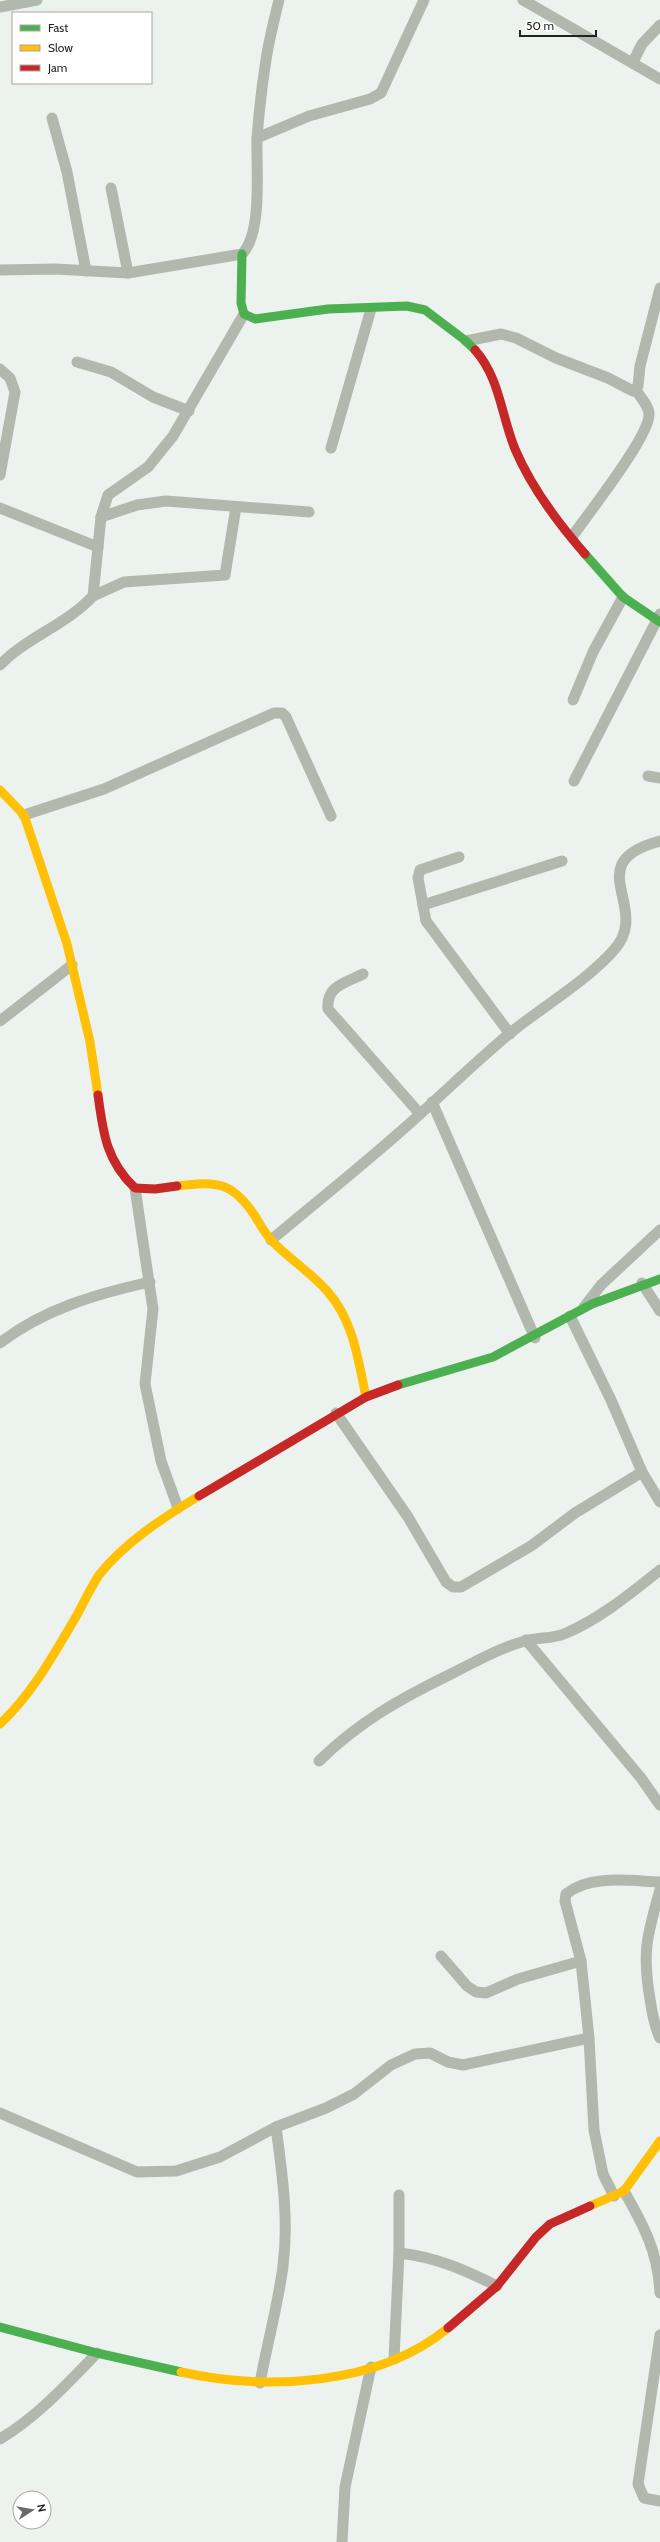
<svg xmlns="http://www.w3.org/2000/svg" width="660" height="2542" font-family="Cabin,sans-serif">
<rect width="100%" height="100%" fill="#ecf2ed"/>
<g fill="none" stroke-linecap="round" stroke-linejoin="round">
<!-- street -->
<g stroke="#b2b8ad" stroke-width="11">
<polyline points="523,0 660,79"/>
<polyline points="0,7 37,0"/>
<polyline points="633,62 642,44 660,25"/>
<polyline points="52,118 67,172 86,271"/>
<polyline points="257,138 309,116 370,99 381,93 424,0"/>
<polyline points="111,188 128,273"/>
<path d="M0,270L55,269L128,273L242,254C263,233 256,167 257,138C259,112 262,85 266,60C269,40 274,20 279,0"/>
<polyline points="466,341 501,334 516,338 556,358 608,378 633,391 638,386 640,366 660,288"/>
<polyline points="77,362 111,372 153,397 189,411"/>
<polyline points="0,369 10,378 15,392 0,475"/>
<polyline points="331,448 371,309"/>
<polyline points="0,508 98,547"/>
<polyline points="101,517 137,505 166,501 309,512"/>
<path d="M572,537C587,515 650,436 649,414C649,406 640,397 636,390"/>
<polyline points="93,596 124,582 225,575 236,507"/>
<path d="M0,665C27,637 66,625 93,596L101,517L108,495L148,467L173,436L244,314"/>
<polyline points="573,700 593,652 623,597"/>
<polyline points="648,776 660,778"/>
<polyline points="574,781 660,614"/>
<polyline points="24,815 104,789 274,713 282,713 286,717 331,816"/>
<polyline points="459,857 420,870 418,878 426,921 510,1034"/>
<polyline points="423,905 562,861"/>
<path d="M363,974C345,983 326,986 328,1009L420,1114"/>
<polyline points="0,1021 72,965"/>
<polyline points="432,1102 535,1338"/>
<polyline points="135,1188 153,1309 145,1384 161,1461 178,1508"/>
<path d="M271,1240C321,1198 372,1158 419,1115C449,1088 478,1060 509,1034C543,1006 583,984 613,951C654,908 577,863 660,841"/>
<polyline points="642,1283 660,1311"/>
<polyline points="584,1307 601,1285 660,1230"/>
<polyline points="570,1316 611,1400 642,1472 660,1502"/>
<path d="M0,1343C44,1309 96,1294 150,1282"/>
<polyline points="336,1413 408,1517 446,1582 453,1587 461,1587 531,1546 575,1513 642,1472"/>
<polyline points="526,1640 641,1778 660,1805"/>
<path d="M319,1761C360,1721 400,1699 451,1674C475,1662 499,1648 525,1641C538,1637 552,1639 564,1634C600,1619 631,1593 660,1570"/>
<path d="M660,1890C647,1935 642,1952 650,1999C652,2012 654,2026 660,2038"/>
<polyline points="441,1956 467,1986 476,1992 486,1993 518,1979 581,1961"/>
<polyline points="0,2113 137,2172 176,2171 220,2157 276,2127 326,2108 354,2094 391,2065 415,2054 430,2053 448,2062 463,2065 589,2038"/>
<path d="M624,2191C644,2226 658,2252 660,2293"/>
<path d="M614,2196L603,2174L594,2130L589,2038L581,1961L565,1901L566,1894C590,1874 631,1881 660,1882"/>
<path d="M399,2253C436,2257 465,2270 497,2286"/>
<polyline points="660,2335 638,2484 644,2498 660,2501"/>
<polyline points="394,2359 399,2253 399,2195"/>
<path d="M260,2383C267,2344 278,2305 283,2266C289,2219 282,2173 276,2127"/>
<path d="M0,2439C37,2417 67,2384 97,2353"/>
<polyline points="342,2542 345,2487 371,2367"/>
</g>
<!-- fast -->
<g stroke="#4caf50" stroke-width="9">
<polyline points="242,254 241,303 244,314 255,319 328,309 407,306 425,310 466,341 475,350"/>
<polyline points="585,554 623,597 660,622"/>
<polyline points="398,1385 493,1357 592,1304 660,1279"/>
<polyline points="0,2327 97,2353 181,2372"/>
</g>
<!-- slow -->
<g stroke="#ffc107" stroke-width="9">
<polyline points="0,790 24,815 67,944 90,1042 98,1095"/>
<path d="M177,1186C216,1181 232,1181 255,1216C260,1224 265,1234 272,1241C289,1259 312,1273 328,1292C354,1322 358,1360 366,1397"/>
<path d="M0,1724C33,1693 54,1654 77,1615C84,1602 91,1587 99,1575C124,1543 164,1517 199,1496"/>
<polyline points="590,2206 624,2191 660,2141"/>
<path d="M181,2372C266,2391 378,2386 448,2328"/>
</g>
<!-- jam -->
<g stroke="#c62828" stroke-width="9">
<path d="M475,350C500,378 501,415 515,449C531,487 558,523 585,554"/>
<path d="M98,1095C103,1132 106,1161 135,1188L155,1189L177,1186"/>
<polyline points="199,1496 366,1397 398,1385"/>
<polyline points="448,2328 497,2286 536,2237 550,2224 590,2206"/>
</g>
</g>
<!-- legend -->
<rect x="12" y="12" width="140" height="72" fill="#ffffff" stroke="#a5a7a5"/>
<rect x="20" y="25" width="20" height="6" fill="#4caf50" stroke="#a5a7a5"/>
<text x="48" y="32" font-size="12" fill="#1f231f">Fast</text>
<rect x="20" y="45" width="20" height="6" fill="#ffc107" stroke="#a5a7a5"/>
<text x="48" y="52" font-size="12" fill="#1f231f">Slow</text>
<rect x="20" y="65" width="20" height="6" fill="#c62828" stroke="#a5a7a5"/>
<text x="48" y="72" font-size="12" fill="#1f231f">Jam</text>
<!-- north arrow -->
<g transform="translate(32 2510) rotate(78)"><circle r="19" fill="#ffffff" stroke="#a5a7a5"/>
<path d="M0-3L7 15L0 10L-7 15Z" fill="#676b67"/>
<text y="-6" font-size="11" font-weight="bold" text-anchor="middle" fill="#1f231f">N</text>
</g>
<!-- scale -->
<path d="M520 30v6h76v-6" fill="none" stroke="#1f231f" stroke-width="2"/>
<text x="526" y="30" font-size="12" fill="#1f231f" stroke="#ffffff" stroke-width="3" paint-order="stroke">50 m</text>
</svg>
